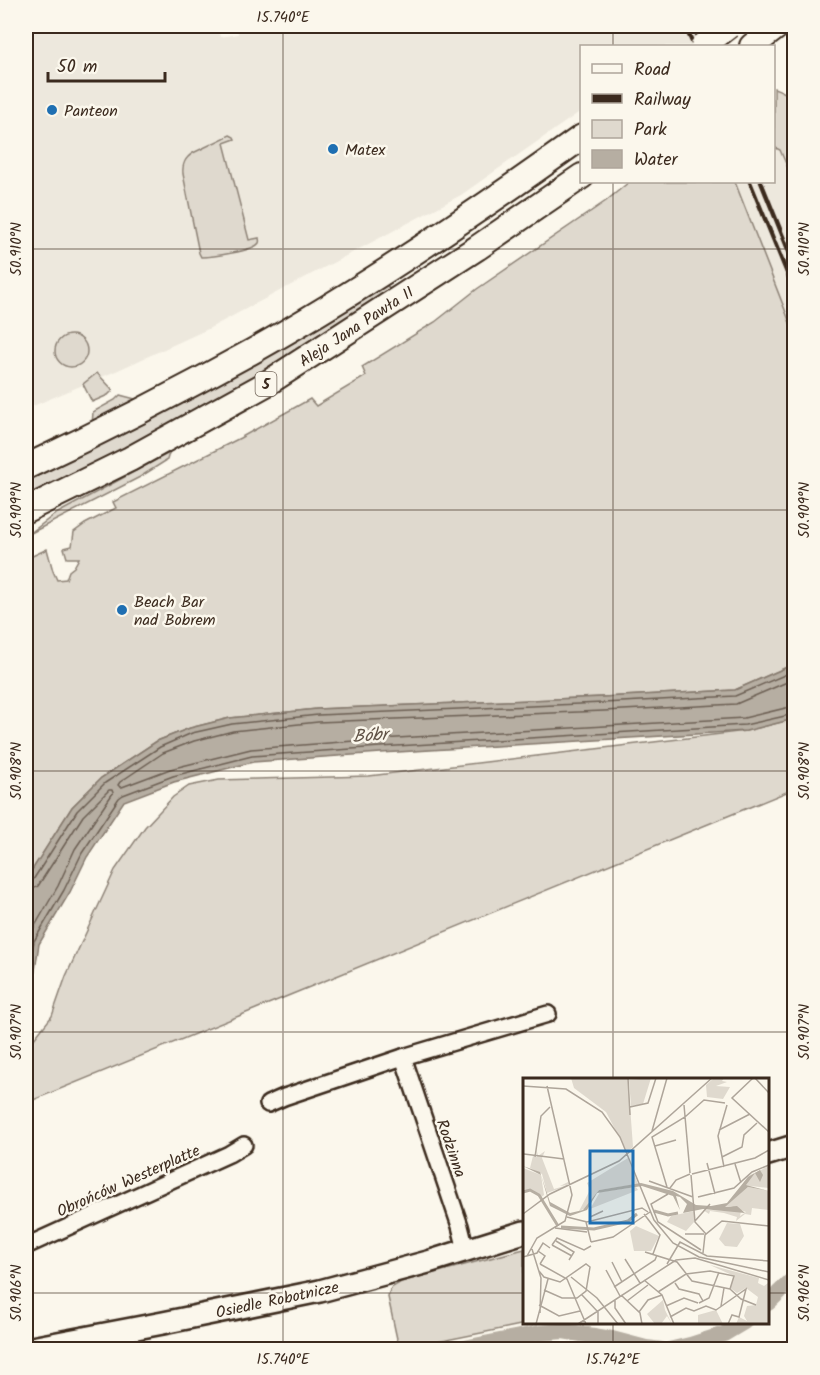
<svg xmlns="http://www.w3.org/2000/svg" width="820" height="1375" font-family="Kalam,sans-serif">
<rect width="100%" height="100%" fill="#fbf7ec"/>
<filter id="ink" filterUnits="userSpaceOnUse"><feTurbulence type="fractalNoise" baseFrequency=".0167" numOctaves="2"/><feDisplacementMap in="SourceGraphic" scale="12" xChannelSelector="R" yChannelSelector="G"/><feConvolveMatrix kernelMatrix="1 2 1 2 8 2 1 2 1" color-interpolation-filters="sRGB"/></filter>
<g filter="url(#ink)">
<!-- built -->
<g fill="#ede8dd">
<polygon points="26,26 217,26 220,37 238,34 237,26 712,26 726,46 582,46 581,111 461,195 208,329 116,371 33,406 26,380"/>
<polygon points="774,135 794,187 794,390 727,182 774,182"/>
</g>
<!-- green -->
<g fill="#dfd9ce" stroke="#8d8276" stroke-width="1.5">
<path d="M774,88C780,90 785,92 790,97C798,108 795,165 794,182L780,150L774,147Z"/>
<path d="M230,135L234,137L235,139L224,143L249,240L259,238C259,239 260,241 259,243C254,251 211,257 201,257L199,253L183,174C182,164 185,158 193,153Z"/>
<polygon points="629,182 735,182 794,333 794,664 735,690 603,697 317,709 230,718 190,728 157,741 101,778 72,807 32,870 26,883 26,559 47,549 53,571 57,580 66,579 69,571 74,567 79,558 67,558 64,548 72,546 74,532 85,524 116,508 113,502 240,438 310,399 316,406 366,376 362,367 435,322 477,289 606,201"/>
<polygon points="386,284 390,290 229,396 26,500 26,480 35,474"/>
<circle cx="71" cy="351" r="16"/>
<polygon points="97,373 113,390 108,395 92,402 83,384"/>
<polygon points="120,395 139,400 92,426 93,412 115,400"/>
<polygon points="169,453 167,460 140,477 29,534 54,515"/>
<polygon points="794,719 794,789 26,1103 26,1049 52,1016 66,976 115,870 145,827 173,797 189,786 219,780 369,776 746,731"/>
<polygon points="524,1249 524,1322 530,1323 412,1347 401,1346 397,1339 388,1297 391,1288 401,1282"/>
</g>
<!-- water -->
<polygon fill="#b6aea2" stroke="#85796d" stroke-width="1.5" points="794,664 794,719 746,731 381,753 253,762 174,782 124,801 87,857 70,892 39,944 34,977 26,991 26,883 32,870 72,807 101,778 157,741 190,728 230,718 317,709 603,697 735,690"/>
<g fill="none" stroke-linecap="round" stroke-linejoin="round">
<!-- shore -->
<g stroke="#6c5f53" stroke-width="1.5">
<polyline points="794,679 736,704 604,711 318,722 233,731 194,741 163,753 120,782 118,785 120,787 122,787 170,769 251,749 380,739 744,718 794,706"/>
<polyline points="26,883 30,883 33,880 77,811 105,783 160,747 192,733 232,724 318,715 603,703 735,696 794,671"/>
<polyline points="26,891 32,890 38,886 83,816 109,790 112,790 113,793 75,849 58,886 28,938 26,945"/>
<polyline points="26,979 28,975 34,941 64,890 82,853 119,798 123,795 173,776 252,756 380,747 745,725 794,714"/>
</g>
<!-- canal -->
<g stroke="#b6aea2" stroke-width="16">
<polyline points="768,1303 794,1278"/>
<polyline points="454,1350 540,1333 563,1331 612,1339 646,1348 662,1350"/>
<polyline points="669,1350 690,1345 724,1334 744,1322"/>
</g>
<!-- street casing -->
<g stroke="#3b2a1e" stroke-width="20">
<g id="street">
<polyline points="403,1057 460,1226 466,1250"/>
<polyline points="268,1104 284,1097 403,1057 548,1014"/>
<polyline points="26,1246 229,1154 244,1145"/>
</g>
</g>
<!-- secondary casing -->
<g stroke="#3b2a1e" stroke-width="26">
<g id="secondary">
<polyline points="768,1154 794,1146"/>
<polyline points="26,1349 163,1323 320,1291 428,1262 524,1232"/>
</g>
</g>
<!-- primary casing -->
<g stroke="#3b2a1e" stroke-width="28">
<g id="primary">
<polyline points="752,46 778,26"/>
<path d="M26,467C103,431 179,392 253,351C367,287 476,213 582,137"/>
<polyline points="26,510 130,459 266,384 477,248 582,176"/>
</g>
</g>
<!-- street -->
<use href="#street" stroke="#fbf7ec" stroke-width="15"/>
<!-- secondary -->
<use href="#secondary" stroke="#fbf7ec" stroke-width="21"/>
<!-- primary -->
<use href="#primary" stroke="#fbf7ec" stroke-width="24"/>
<!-- rail -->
<g stroke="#3b2a1e" stroke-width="4.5">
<polyline points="685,26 694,46"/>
<polyline points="697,26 706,46"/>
<polyline points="750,182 794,290"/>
<polyline points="761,182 794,264"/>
</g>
<!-- primary-bridge casing -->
<g stroke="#3b2a1e" stroke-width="28" stroke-linecap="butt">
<polyline id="primary-bridge" points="703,46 729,26"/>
</g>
<!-- primary-bridge -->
<use href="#primary-bridge" stroke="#fbf7ec" stroke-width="24"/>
</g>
</g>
<!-- ticks -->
<path fill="none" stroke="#3b2a1e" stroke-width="1.5" stroke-opacity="0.45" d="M283,26V1350M613,26V46M613,182V1080M26,249H794M26,510H794M26,771H794M26,1032H794M26,1293H524M768,1293H794M613,1322V1350"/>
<!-- markers -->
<g fill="#1f6fb2" stroke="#fbf7ec" stroke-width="2">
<circle cx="52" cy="110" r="6"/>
<circle cx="333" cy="149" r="6"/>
<circle cx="122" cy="610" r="6"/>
</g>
<g text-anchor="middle" stroke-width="5" stroke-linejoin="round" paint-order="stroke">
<!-- shield labels -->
<rect fill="#fbf7ec" stroke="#75685c" stroke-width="1.5" x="255.5" y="372" width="21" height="24" rx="4.5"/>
<g font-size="15" font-weight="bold" fill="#3b2a1e">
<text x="266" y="389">5</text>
</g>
<!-- poi labels -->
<g font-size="16" fill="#3b2a1e" stroke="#fbf7ec" text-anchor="start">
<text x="64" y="116">Panteon</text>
<text x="345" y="155">Matex</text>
<text x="134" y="607">Beach Bar<tspan x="134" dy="18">nad Bobrem</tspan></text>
</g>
<!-- street labels -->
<g font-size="16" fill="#3b2a1e" stroke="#fbf7ec">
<text transform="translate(356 326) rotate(-33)" y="6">Aleja Jana Pawła II</text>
<text transform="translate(452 1148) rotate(71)" y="6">Rodzinna</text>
<text transform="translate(128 1180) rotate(-24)" y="6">Obrońców Westerplatte</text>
<text transform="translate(277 1299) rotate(-12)" y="6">Osiedle Robotnicze</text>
</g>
<!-- water labels -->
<g font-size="18" font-style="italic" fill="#605246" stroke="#fbf7ec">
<text transform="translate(370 735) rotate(-4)" y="6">Bóbr</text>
</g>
</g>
<!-- overview -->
<g transform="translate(523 1078)">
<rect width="246" height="246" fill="#fbf7ec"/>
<path d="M48,0H105L110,69L104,74L83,34L51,10ZM128,0L120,26L108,28L106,2ZM191,0H201L199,3L204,4L193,8L207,9L200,21L184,19L183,7ZM13,69L15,78L22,73L19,80L31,111L45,107L37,108L45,104L47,107L24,115L19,96L7,90L10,78L14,79ZM105,80L115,106L76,112L63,130L56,133L67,112L64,105ZM246,88V110L219,107L225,98ZM0,90L18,97L21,117L17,120L8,112L0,114ZM113,109L115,112L67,131L77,114ZM225,109L246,113V132L229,130L228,137L222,136L213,143L214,139L201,135L187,133L186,136L180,132L218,133L217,138L223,134L208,128L201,129ZM171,133V144L163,153L144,144L148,138ZM204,145L217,146L221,158L214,169L202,168L196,161ZM113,148L136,158L128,173H111L107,153ZM187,187L236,200L235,205L241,208L245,205L246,246H213L216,239L224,243L221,238L224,228L233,227L235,219L223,210L214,215L207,210L211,198ZM140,222L142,232L149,246L144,238L138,246H132L124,236ZM193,232L200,246H175V237Z" fill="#dfd9ce"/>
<path d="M0,88L17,94L27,124L47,135L60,132L76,112L118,105L150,113L173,127L188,128L204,125L225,99L237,92L240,97L237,104L232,95L223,107L246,113L225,109L202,129L214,128L222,135L180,131L160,135L164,126L157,119L153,118L157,132L150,118L119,108L74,115L64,132L47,138L27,128L18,97Z" fill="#b6aea2"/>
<path fill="none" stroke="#b6aea2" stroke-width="3" d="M0,114L7,112L16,117L35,148M131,133L145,137L155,135M38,149L71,151L105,143L114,136"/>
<path fill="none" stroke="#aea59a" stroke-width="1.5" d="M105,0L107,37M230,0L209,20L246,54M232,0L246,15M0,8L43,11L79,34L97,59L131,142L150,165L176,179L246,194M161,27L167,95M107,29L125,25L133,0M196,52L227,36M129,53L144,0M132,68L153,62M1,76L41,81M12,79L18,38L27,29M199,79L219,69L221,57L234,45M184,85L192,116M212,86L218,105M201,89L195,58L204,27M169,96L232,80L246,72M168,97L172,144L183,156M126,103L170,119M144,109L129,59L162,39L181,22L202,25M147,110L153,102L167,96M145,116L128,126L135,144L178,172M175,119L211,110L229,94L246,87M0,136L27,116L96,83L189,0M121,136L137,157L130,176M44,139L64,144L119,130L125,134M172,143L187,126M63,144L68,164M67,144V139L80,133M32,150L64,154M162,156H181M33,163L51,174L46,182M68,164L90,159L127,134M29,167L34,160L61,172L68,168M29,167L49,178M9,171L18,200L17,235M15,173L22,178L17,186M122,174L154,184L169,203L207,211M180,175L182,157L199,143L246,148M4,178L14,160L42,143L49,117L24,8M0,179L14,175L20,165L27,170M102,181L117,205M89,184L99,204M17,186L44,201L63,246M144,186L157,164L184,178L246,183M83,192L97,218M16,193L21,199L37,204L63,186L67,189L63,213L54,220H39L21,212M48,199L74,220L95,246M121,202L139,217L151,246M152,205L156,211L176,216L180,223M91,209L132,182L134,177M207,211L218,221L233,227M135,214L163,196L187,193L211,198L207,211M59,217L75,234V246M98,217L117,235L119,246M92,222V230L103,246M104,223L125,207M176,225L186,220L196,194M16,227L36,238L57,233M143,228L161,220L175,225M198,228L201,210M116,234L125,222L139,217M147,239L163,230L171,233L183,228L193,232L223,211L216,239L209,237L205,246M13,246L25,201M55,246L153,182L172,180L246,202"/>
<path fill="#1f6fb2" fill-opacity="0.15" stroke="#1f6fb2" stroke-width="3" d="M67,73H110V145H67Z"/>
<rect width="246" height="246" fill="none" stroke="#3b2a1e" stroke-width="3"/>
</g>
<!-- margin -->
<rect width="820" height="1375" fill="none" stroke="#fbf7ec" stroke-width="66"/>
<!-- legend -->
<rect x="580" y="45" width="195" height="138" fill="#fbf7ec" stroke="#aea59a" stroke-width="1.5"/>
<rect x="592" y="64" width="30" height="9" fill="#fbf7ec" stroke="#aea59a" stroke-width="1.5"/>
<text x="634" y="75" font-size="18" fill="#3b2a1e">Road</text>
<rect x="592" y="94" width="30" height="9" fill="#3b2a1e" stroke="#aea59a" stroke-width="1.5"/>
<text x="634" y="105" font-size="18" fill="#3b2a1e">Railway</text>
<rect x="592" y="120" width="30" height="18" fill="#dfd9ce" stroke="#aea59a" stroke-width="1.5"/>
<text x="634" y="135" font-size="18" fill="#3b2a1e">Park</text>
<rect x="592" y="150" width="30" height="18" fill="#b6aea2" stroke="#aea59a" stroke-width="1.5"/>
<text x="634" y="165" font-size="18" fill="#3b2a1e">Water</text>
<!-- scale -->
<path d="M48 72v9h117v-9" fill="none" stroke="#3b2a1e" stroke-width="3"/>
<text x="57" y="72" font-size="18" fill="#3b2a1e" stroke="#fbf7ec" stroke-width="4.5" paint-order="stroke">50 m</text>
<rect x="33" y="33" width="754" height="1309" fill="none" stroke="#3b2a1e" stroke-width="2"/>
<g font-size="15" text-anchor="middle" fill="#3b2a1e">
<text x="283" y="22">15.740°E</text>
<text transform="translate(16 249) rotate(-90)" y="5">50.910°N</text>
<text transform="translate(804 249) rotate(-90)" y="5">50.910°N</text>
<text transform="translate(16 510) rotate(-90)" y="5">50.909°N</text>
<text transform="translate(804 510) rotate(-90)" y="5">50.909°N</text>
<text transform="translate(16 771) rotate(-90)" y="5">50.908°N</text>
<text transform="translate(804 771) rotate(-90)" y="5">50.908°N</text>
<text transform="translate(16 1032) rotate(-90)" y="5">50.907°N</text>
<text transform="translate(804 1032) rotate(-90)" y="5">50.907°N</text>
<text transform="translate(16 1293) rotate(-90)" y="5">50.906°N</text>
<text transform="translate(804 1293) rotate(-90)" y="5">50.906°N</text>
<text x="283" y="1364">15.740°E</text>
<text x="613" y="1364">15.742°E</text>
</g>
</svg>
